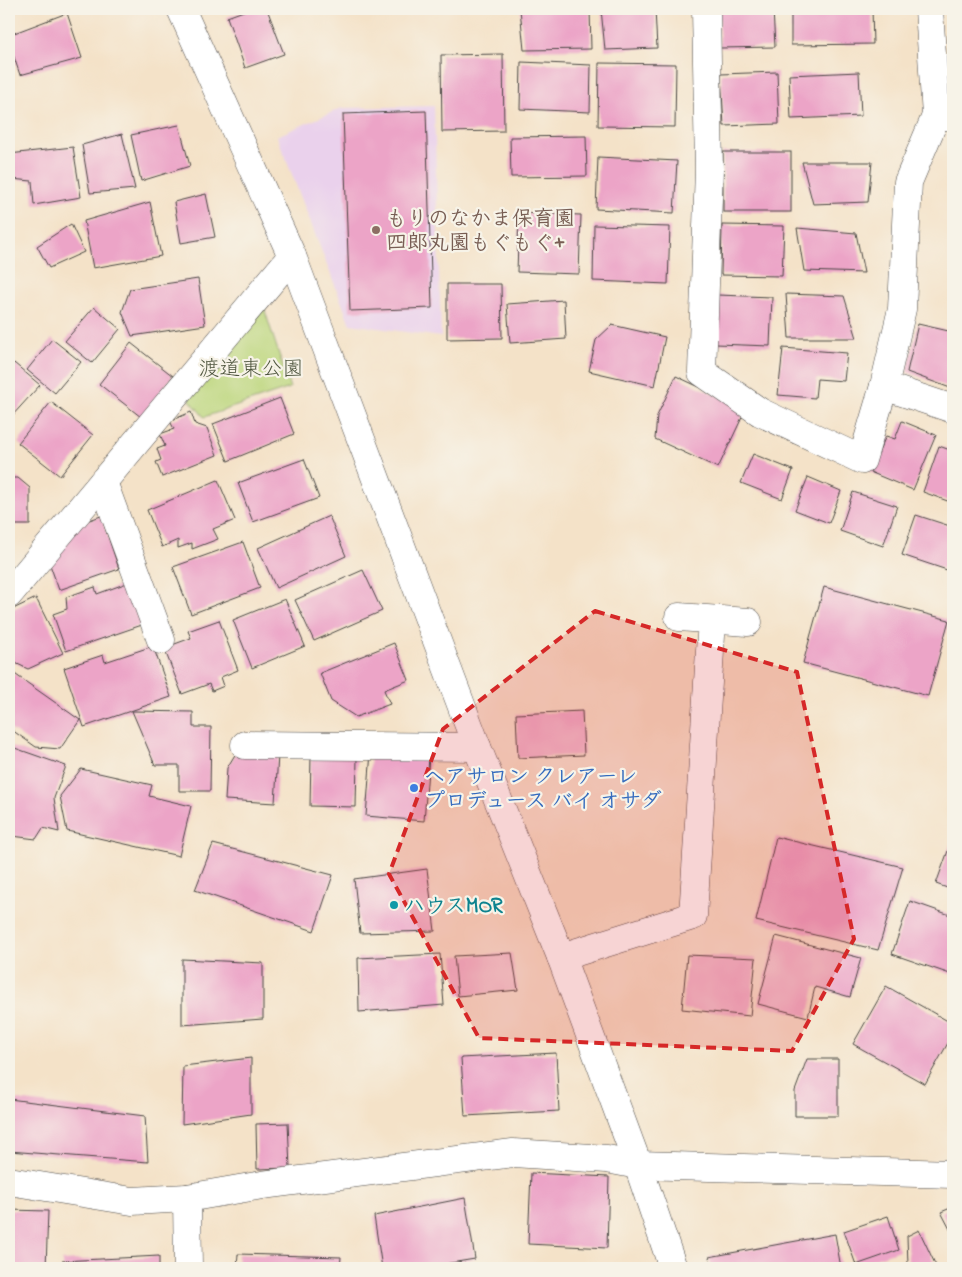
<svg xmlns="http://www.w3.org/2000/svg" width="962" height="1277" font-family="'Indie Flower','Klee One',sans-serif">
<rect width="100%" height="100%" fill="#f7f3e8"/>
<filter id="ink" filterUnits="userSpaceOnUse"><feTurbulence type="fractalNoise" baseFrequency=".02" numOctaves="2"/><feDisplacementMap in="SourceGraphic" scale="10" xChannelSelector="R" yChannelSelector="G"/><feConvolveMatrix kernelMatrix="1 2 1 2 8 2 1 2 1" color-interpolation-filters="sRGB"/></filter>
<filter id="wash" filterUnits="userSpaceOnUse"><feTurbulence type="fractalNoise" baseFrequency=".0096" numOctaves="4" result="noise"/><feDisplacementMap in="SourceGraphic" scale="20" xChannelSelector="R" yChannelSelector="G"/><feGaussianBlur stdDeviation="1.12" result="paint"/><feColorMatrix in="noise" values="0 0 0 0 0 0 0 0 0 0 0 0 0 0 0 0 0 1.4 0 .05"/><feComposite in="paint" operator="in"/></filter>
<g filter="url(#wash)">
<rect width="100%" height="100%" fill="#f4e2c8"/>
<!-- built -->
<polygon fill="#ead1ec" points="434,106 441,337 350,324 277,136 342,108"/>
<!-- green -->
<polygon fill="#bcd67b" stroke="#748053" points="262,302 290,388 204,417 189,399"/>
<g id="blocks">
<!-- building -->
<g fill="#eca4c7">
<polygon points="249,9 267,9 284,54 245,68 227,17"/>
<polygon points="520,9 590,9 591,49 524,50"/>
<polygon points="601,9 655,9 657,48 605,50"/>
<polygon points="719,9 773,9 775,47 720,48"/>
<polygon points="791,9 872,9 873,44 791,45"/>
<polygon points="67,13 82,58 20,75 9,42 9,35"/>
<polygon points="503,54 504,131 442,132 441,55"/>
<polygon points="521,62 591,65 590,112 520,109"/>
<polygon points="599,63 676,64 675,127 598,126"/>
<polygon points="777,72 779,124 724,126 721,74"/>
<polygon points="859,72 861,116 791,119 789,75"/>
<polygon points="426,111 432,308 350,311 343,114"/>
<polygon points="179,125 190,166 141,181 131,135"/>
<polygon points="122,134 135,189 90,193 82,145"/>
<polygon points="586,136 587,176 511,177 510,137"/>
<polygon points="73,147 81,197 34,205 32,181 11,179 9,154"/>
<rect x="723" y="152" width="68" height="60"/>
<polygon points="598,157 677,161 674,213 596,209"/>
<polygon points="802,162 872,162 868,202 813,204"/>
<polygon points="206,194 215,237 181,243 174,202"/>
<polygon points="150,202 161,256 93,268 84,221"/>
<polygon points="519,213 581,215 579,274 517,272"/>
<polygon points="71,224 84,252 49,268 37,246"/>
<polygon points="594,225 670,227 668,284 593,281"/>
<polygon points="722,225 784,226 782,276 721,275"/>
<polygon points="797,228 856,233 864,273 804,271"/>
<polygon points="198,279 205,325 132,336 122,312 130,289"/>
<polygon points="447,284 501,284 502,338 447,339"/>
<polygon points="786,294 844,296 857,338 789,338"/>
<polygon points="717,295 772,297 770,346 716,344"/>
<polygon points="564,300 566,339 510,343 507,304"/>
<polygon points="94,307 120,329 92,363 65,341"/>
<polygon points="918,324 953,332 953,389 907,372"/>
<polygon points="612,325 665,337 655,386 589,371 596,340"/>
<polygon points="52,339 81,362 55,393 27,370"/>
<polygon points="131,343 173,376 141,417 99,384"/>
<polygon points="783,348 847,353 844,381 817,379 815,398 778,395"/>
<polygon points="14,363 40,385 11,417 9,415 9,369"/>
<polygon points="676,376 746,409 718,468 655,439 657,416"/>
<polygon points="280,398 294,434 228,461 213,424"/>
<polygon points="51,402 93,435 60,476 18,443"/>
<polygon points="191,412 195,424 207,428 217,455 162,477 156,462 161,460 157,449 165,446 160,434 174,429 170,421"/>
<polygon points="902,421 936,435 913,490 870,472 886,436 895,439"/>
<polygon points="939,446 953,451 953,503 923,492"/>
<polygon points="753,454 793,470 782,499 741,483"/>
<polygon points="304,459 319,498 253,522 238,483"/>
<polygon points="808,477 841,491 829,523 795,510"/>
<polygon points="9,478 18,478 30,488 30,525 9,525"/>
<polygon points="218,480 235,520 213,529 218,539 192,549 192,543 178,548 178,540 162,547 147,510"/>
<polygon points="853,492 897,506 883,546 840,531"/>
<polygon points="916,515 953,527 953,572 902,555"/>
<polygon points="101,516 119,569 59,590 49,562 75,525"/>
<polygon points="329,516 346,556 276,588 258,548"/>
<polygon points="243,542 260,588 191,614 173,567"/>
<polygon points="363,570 382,611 314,641 295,600"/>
<polygon points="127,583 142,625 66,651 53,614 67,609 66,597 95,587 97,594"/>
<polygon points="824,587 949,620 928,696 803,663"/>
<polygon points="36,598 63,653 28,669 9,660 9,611"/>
<polygon points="285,599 305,646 252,668 233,620"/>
<polygon points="219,620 238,670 221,677 224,686 212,691 209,684 182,694 164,648 191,638 188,631"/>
<polygon points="394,643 409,680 384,690 390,704 356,717 331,701 320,673"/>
<polygon points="153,646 171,697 84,727 64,668 103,655 105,662"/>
<polygon points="9,670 80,720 60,749 36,747 9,728"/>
<polygon points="132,711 193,712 193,727 211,727 210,791 179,791 179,765 155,765"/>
<polygon points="582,711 584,755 518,758 516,714"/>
<polygon points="9,746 66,766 54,798 59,832 43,828 36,839 12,836 13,825 9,825"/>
<polygon points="371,752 429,757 424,821 366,816"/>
<polygon points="236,753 278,755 275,803 225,800 227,768"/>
<polygon points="311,755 357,757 356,807 310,806"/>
<polygon points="81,769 152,785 149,796 191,806 179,856 67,831 60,796"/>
<polygon points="776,837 903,867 878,950 756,921"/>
<polygon points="953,837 953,890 936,884"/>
<polygon points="213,844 333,875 314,931 195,890"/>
<polygon points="427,869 435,931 360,933 354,879"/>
<polygon points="910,901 953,916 953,975 892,954"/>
<polygon points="776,936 861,958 850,997 815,987 808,1017 758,1004"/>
<polygon points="512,953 518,990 458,996 454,956"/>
<polygon points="440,954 444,1005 359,1012 358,958"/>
<polygon points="687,955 756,958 750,1016 682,1009"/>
<polygon points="182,959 263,963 263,1019 182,1025"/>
<polygon points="886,986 953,1024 953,1034 925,1084 853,1044"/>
<polygon points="556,1053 559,1111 465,1116 461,1058"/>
<polygon points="251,1058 251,1114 182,1124 183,1066"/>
<polygon points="807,1059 838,1059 838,1116 795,1116 795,1091"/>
<polygon points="9,1099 145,1116 148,1162 9,1151"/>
<polygon points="288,1123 290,1168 257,1169 256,1124"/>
<polygon points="531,1173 609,1177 607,1248 528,1244"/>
<polygon points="465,1198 475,1259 420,1268 382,1268 374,1216"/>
<polygon points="953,1207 953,1235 941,1212"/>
<polygon points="9,1210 48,1211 46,1268 9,1268"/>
<polygon points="888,1216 899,1250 856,1265 844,1231"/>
<polygon points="919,1230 937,1268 902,1268 908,1265 907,1236"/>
<polygon points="835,1234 841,1268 712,1268 709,1257"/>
<polygon points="238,1254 341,1257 340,1268 237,1268"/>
<polygon points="159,1256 159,1268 62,1268 62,1261"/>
</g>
</g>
</g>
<g filter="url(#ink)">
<use href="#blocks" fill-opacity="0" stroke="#494643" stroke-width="1"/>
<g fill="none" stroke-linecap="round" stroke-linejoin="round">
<!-- minor casing -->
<g stroke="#494643" stroke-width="29">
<g id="minor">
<polyline points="181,9 292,256 477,747 561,957 638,1165 673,1268"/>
<polyline points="706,9 709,169 702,372 760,412 862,460 884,386 902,309 908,182 936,116"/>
<polyline points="929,9 936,116 953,116"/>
<polyline points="884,386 953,409"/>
<polyline points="103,482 161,640"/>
<polyline points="9,594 292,256"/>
<polyline points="679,617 748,622"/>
<polyline points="245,745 477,747"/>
<polyline points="561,957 693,916 712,620"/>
<polyline points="9,1181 132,1201 187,1198 262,1185 513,1153 607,1159 638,1165 953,1174"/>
<polyline points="187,1198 188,1268"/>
</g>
</g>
<!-- minor -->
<use href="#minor" stroke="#fff" stroke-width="28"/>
</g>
</g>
<!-- marked area -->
<path fill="#d62828" fill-opacity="0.2" stroke="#d62828" stroke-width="4" stroke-dasharray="10 6" stroke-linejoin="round" d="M595,611L797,672L854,939L792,1051L479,1038L389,874L443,729Z"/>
<!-- markers -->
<circle fill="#8d6e63" stroke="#f7f3e8" stroke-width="2" cx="376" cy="230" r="5"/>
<circle fill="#3f7fe0" stroke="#f7f3e8" stroke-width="2" cx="414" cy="788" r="5"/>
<circle fill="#0f9aa8" stroke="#f7f3e8" stroke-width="2" cx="394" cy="905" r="5"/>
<g text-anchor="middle" stroke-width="4.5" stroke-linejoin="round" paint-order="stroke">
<!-- education labels -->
<g font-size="21" font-weight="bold" fill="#785e54" stroke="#f7f3e8" text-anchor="start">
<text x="386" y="225">もりのなかま保育園<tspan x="386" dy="24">四郎丸園もぐもぐ+</tspan></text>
</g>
<!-- park labels -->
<g font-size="21" fill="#4f563f" stroke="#f7f3e8">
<text x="251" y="375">渡道東公園</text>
</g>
<!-- shop labels -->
<g font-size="21" font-weight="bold" fill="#366cbe" stroke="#f7f3e8" text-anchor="start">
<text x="424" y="783">ヘアサロン クレアーレ<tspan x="424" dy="24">プロデュース バイ オサダ</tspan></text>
</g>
<!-- culture labels -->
<g font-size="21" font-weight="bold" fill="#0d838f" stroke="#f7f3e8" text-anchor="start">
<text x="404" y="912">ハウスMOR</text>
</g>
</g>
<!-- margin -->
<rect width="962" height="1277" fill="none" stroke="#f7f3e8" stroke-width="30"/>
</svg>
